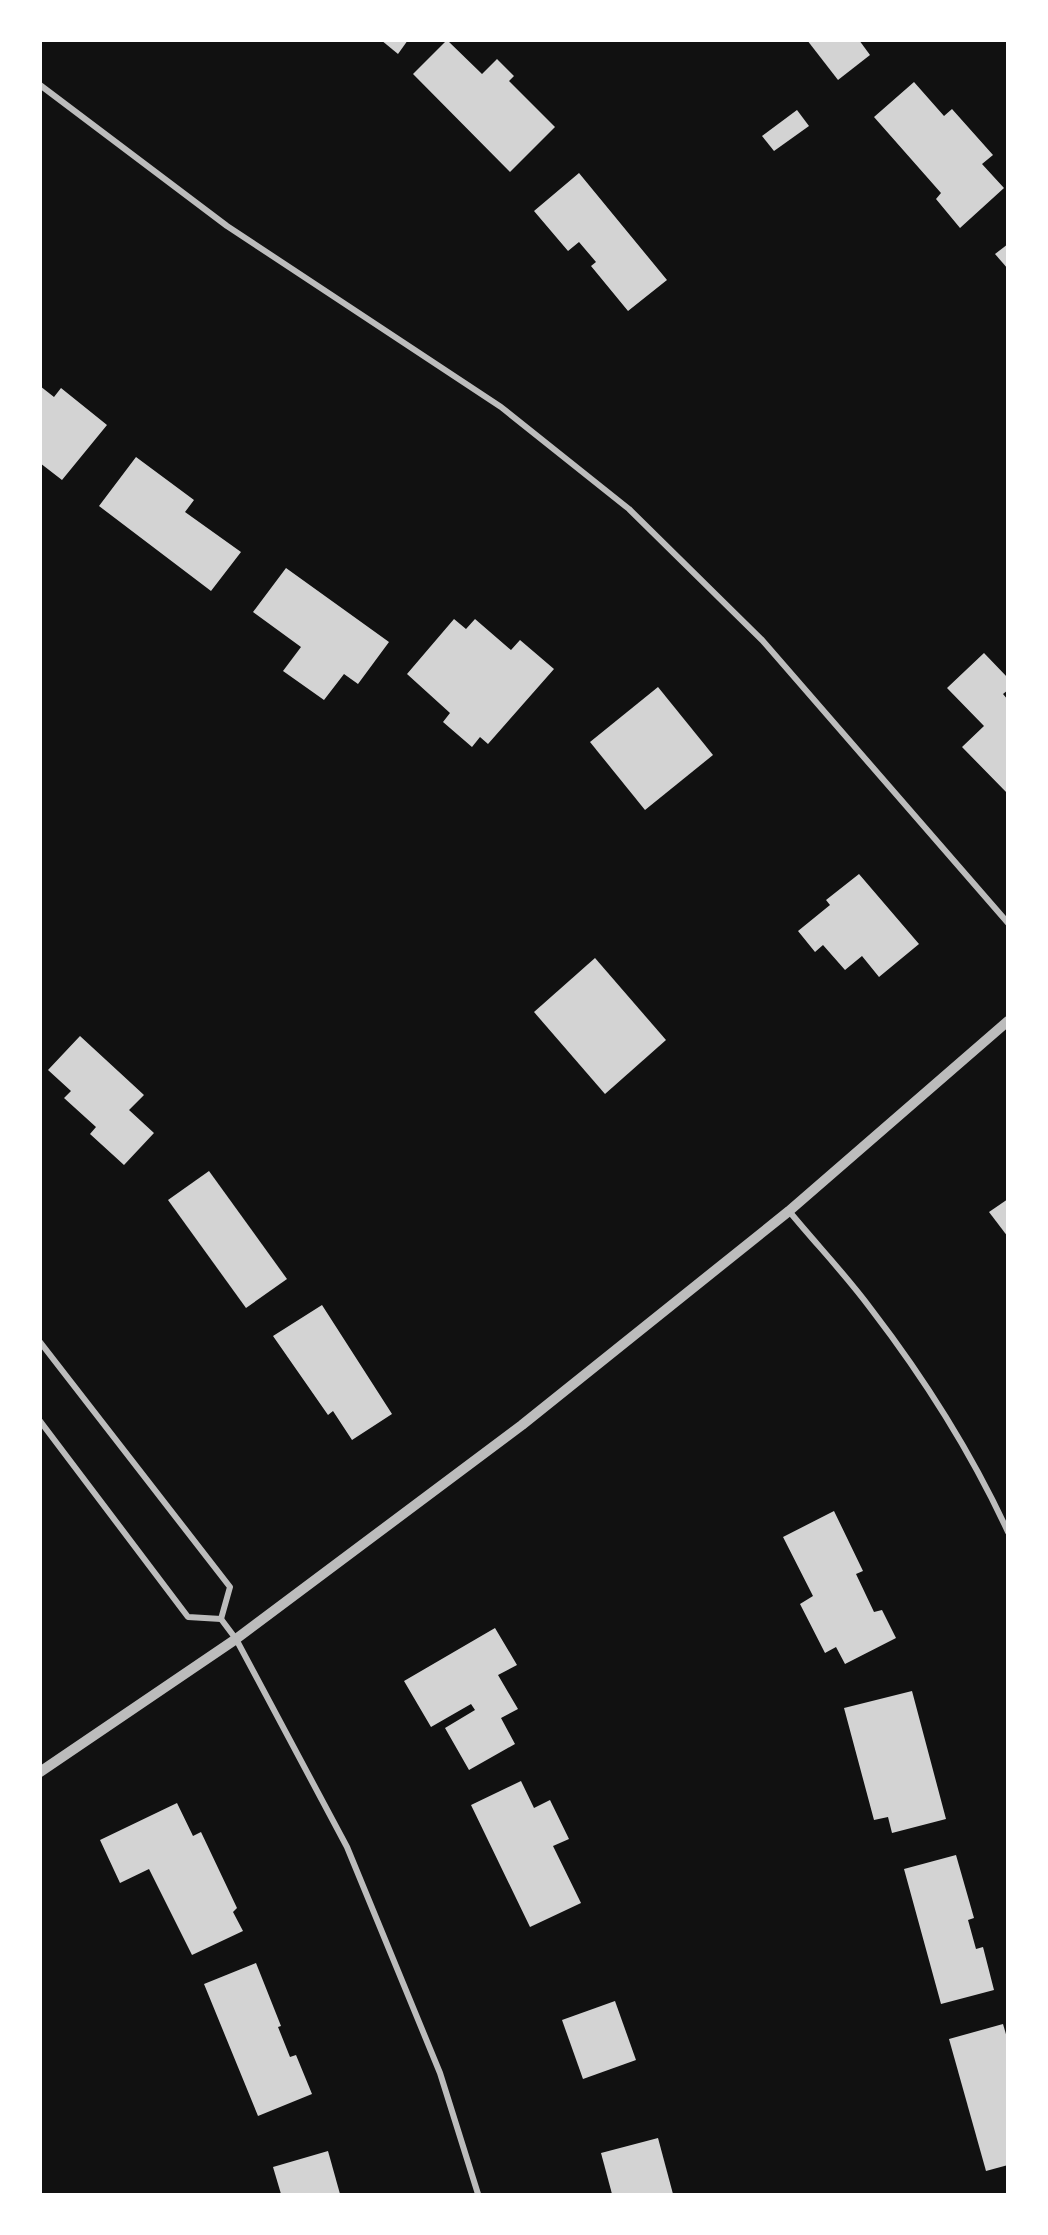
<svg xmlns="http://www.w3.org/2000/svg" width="1048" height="2235" font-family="Karla,sans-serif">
<rect width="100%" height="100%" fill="#111"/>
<!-- building -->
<g fill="#d3d3d3">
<polygon points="381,40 408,40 398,54"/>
<polygon points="447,40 482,74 497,59 514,76 509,81 555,127 510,172 413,74"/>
<polygon points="807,40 859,40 870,55 838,80"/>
<polygon points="914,82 944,116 952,109 993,155 982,164 1004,188 960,228 936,199 941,193 874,117"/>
<polygon points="797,110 809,126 774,151 762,136"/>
<polygon points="579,173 667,280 628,311 591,266 596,262 579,242 568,251 534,211"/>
<polygon points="1008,244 1008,269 995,254"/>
<polygon points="40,386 54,397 61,388 107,425 62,480 40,463"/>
<polygon points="136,457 194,500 185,512 241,552 211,591 99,506"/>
<polygon points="286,568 389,642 358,684 344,674 324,700 283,671 301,647 253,612"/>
<polygon points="454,619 466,629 475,619 511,650 520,640 554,669 488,744 480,737 472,747 443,722 450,713 407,674"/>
<polygon points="984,653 1008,678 1008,690 1003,694 1008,700 1008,794 962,747 984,726 947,688"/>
<polygon points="658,687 713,755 645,810 590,742"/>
<polygon points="859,874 919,944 879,977 862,956 845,970 823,945 815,952 798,931 830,905 826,900"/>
<polygon points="595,958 666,1040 605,1094 534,1012"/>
<polygon points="80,1036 144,1095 129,1110 154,1133 124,1165 90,1134 96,1127 64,1098 71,1091 48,1070"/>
<polygon points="209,1171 287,1279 246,1308 168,1200"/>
<polygon points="1008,1199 1008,1237 989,1212"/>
<polygon points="322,1305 392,1414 352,1440 333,1411 328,1415 273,1336"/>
<polygon points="834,1511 863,1571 856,1574 874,1612 882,1610 896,1638 845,1664 836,1647 825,1653 800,1604 813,1596 783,1537"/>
<polygon points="495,1628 517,1665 498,1675 518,1709 501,1718 515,1744 469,1770 445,1728 475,1710 471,1704 431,1727 404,1681"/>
<polygon points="912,1691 946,1819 892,1833 888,1817 874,1820 844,1708"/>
<polygon points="521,1781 534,1808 550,1800 569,1839 553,1846 581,1903 530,1927 471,1805"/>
<polygon points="177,1803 193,1836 201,1832 237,1908 233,1912 243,1931 192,1955 149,1869 120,1883 100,1840"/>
<polygon points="956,1855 974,1918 968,1920 976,1949 983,1947 994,1990 941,2004 904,1869"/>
<polygon points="256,1963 281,2026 278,2027 290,2057 296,2055 312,2094 258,2116 204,1984"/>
<polygon points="615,2001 636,2060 583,2079 562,2020"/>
<polygon points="1003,2024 1008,2041 1008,2165 986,2171 949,2039"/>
<polygon points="658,2138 673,2194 612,2194 601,2153"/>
<polygon points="328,2151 340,2194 281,2194 273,2167"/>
</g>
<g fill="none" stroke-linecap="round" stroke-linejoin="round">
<!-- minor -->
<g stroke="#bcbcbc" stroke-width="6">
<polyline points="40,85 227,226 501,407 629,509 762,640 1008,923"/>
<path d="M789,1211C816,1244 846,1275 871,1309C924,1378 972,1454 1008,1532"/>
<polyline points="40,1342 230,1587 221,1619"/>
<polyline points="40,1421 188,1617 221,1619"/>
<polyline points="221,1619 236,1639 347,1847 440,2073 478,2194"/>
</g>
<!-- tertiary -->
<polyline stroke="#bcbcbc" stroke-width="10" points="40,1772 236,1639 522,1425 789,1211 1008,1021"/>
</g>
<!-- border -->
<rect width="1048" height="2235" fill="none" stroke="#ffffff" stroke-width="84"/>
</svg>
